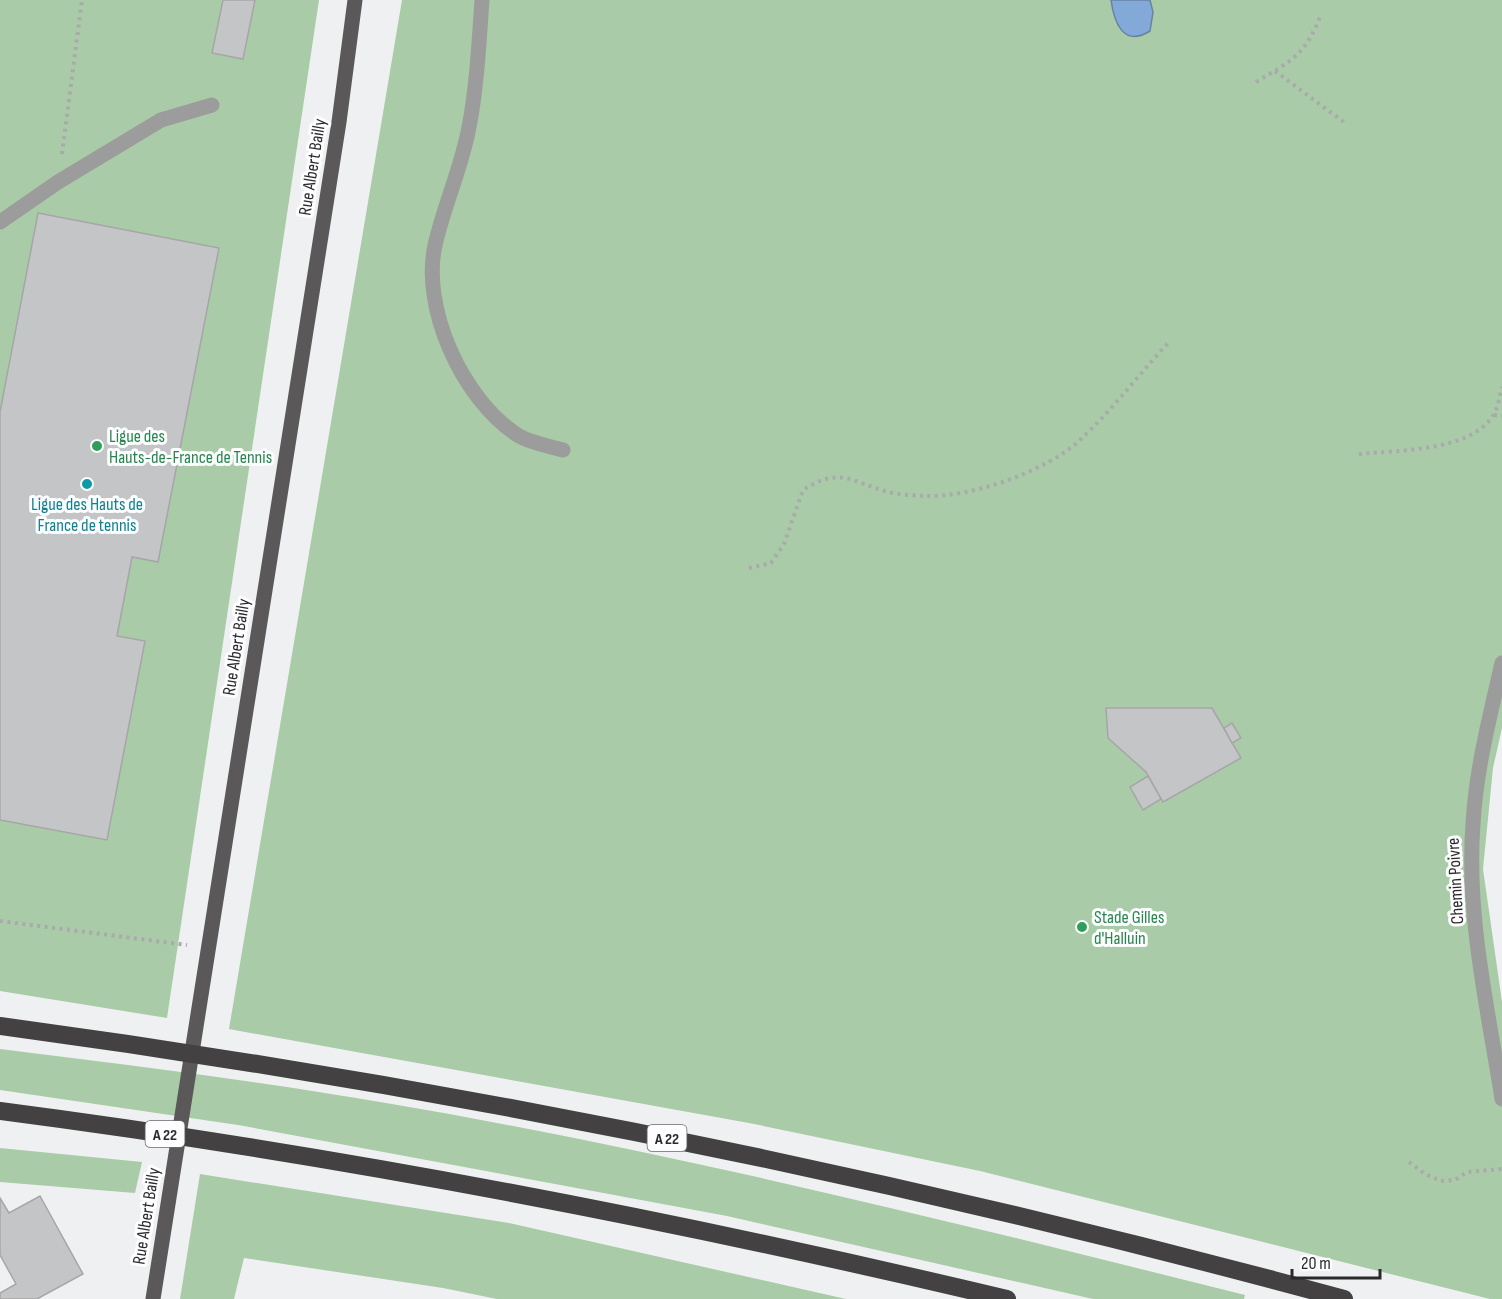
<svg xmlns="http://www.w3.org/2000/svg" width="1502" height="1299" font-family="'Sofia Sans Condensed',sans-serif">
<rect width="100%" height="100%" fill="#eff0f2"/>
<!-- green -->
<g fill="#a9cba7">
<polygon points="0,0 319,0 167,1018 0,991"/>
<polygon points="402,0 1502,0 1502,728 1493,768 1483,869 1502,1002 1502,1299 1490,1299 980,1171 749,1123 229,1029"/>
<path d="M0,1049C129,1065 258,1081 386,1103C675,1152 961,1224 1245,1295L1244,1299H1093L727,1216L238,1125L0,1090Z"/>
<polygon points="0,1148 142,1162 135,1193 0,1182"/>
<polygon points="200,1174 509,1223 846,1299 497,1299 443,1288 244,1258 234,1299 180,1299"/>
</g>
<!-- water -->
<path fill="#82a9d7" stroke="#6883a3" stroke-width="1.5" d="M1111,0H1150L1153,12L1150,31C1123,48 1114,22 1111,0Z"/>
<!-- building -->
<g fill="#c4c5c7" stroke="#a6a6a8" stroke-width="1.5">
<polygon points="223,0 255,0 243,59 212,53"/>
<polygon points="38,213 219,248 158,562 132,557 117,636 145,641 107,840 0,820 0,412"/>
<polygon points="1106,708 1212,708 1241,758 1163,802 1146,772 1108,738"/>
<polygon points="1232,723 1241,738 1232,743 1224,728"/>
<polygon points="1148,776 1161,799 1143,810 1130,787"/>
<polygon points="40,1196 83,1274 37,1299 0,1299 0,1293 16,1284 0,1255 0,1198 9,1213"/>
</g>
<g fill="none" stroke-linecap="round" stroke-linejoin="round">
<!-- path -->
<g stroke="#a9aaab" stroke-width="4" stroke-dasharray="3 4.5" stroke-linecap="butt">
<polyline points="1275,71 1345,123"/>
<path d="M1256,82C1291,61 1306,55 1321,14"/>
<polyline points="62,154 82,0"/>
<polyline points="1494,415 1502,416"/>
<path d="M1359,454C1397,450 1472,452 1494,414C1498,407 1500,395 1502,387"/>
<path d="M749,568L771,563L784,544L803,490C840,466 852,482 888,492C899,495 913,495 925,496C970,498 1048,471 1081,439C1113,409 1140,373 1170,341"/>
<polyline points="0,921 187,945"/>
<polyline points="1409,1162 1425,1174 1441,1181 1455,1180 1467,1172 1502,1169"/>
</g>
<!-- minor -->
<g stroke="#9d9c9c" stroke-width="15">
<path d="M482,0C479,42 477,86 469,127C462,166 445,203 436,241C419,306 463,401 519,436C531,443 549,446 563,450"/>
<polyline points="0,222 58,182 161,120 212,105"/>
<path d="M1502,663C1490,716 1476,769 1473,824C1466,916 1488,1009 1502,1099"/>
</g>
<!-- major -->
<polyline stroke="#5a5858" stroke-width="15" points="153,1299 339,122 355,0"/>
<!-- highway -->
<g stroke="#434141" stroke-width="18">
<path d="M0,1026C453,1087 903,1179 1344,1299"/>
<path d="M0,1111C339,1155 675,1220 1007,1299"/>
</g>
</g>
<!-- markers -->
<g fill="#2e9e5b" stroke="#fdfdff" stroke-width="2">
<circle cx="97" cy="446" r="6"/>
<circle cx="1082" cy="927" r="6"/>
</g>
<circle fill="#0f9aa8" stroke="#fdfdff" stroke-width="2" cx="87" cy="484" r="6"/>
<g text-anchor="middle" stroke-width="6" stroke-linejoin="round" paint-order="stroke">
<!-- shield labels -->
<g fill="#fdfdff" stroke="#69696b" stroke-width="1.5">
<rect x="145.5" y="1121" width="39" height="26" rx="4.5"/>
<rect x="647.5" y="1125" width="39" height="26" rx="4.5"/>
</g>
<g font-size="16" font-weight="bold" fill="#2a2a2b">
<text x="165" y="1140">A 22</text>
<text x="667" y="1144">A 22</text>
</g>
<!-- street labels -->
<g font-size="18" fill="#2a2a2b" stroke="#fdfdff">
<text transform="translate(312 167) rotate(-81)" y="6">Rue Albert Bailly</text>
<text transform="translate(236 647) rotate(-81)" y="6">Rue Albert Bailly</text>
<text transform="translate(1455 881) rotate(-93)" y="6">Chemin Poivre</text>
<text transform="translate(146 1216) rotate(-81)" y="6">Rue Albert Bailly</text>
</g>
<!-- leisure labels -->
<g font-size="18" fill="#27864d" stroke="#fdfdff" text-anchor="start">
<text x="109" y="442">Ligue des<tspan x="109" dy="21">Hauts-de-France de Tennis</tspan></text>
<text x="1094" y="923">Stade Gilles<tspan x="1094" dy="21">d'Halluin</tspan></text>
</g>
<!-- culture labels -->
<g font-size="18" fill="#0d838f" stroke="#fdfdff">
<text x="87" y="510">Ligue des Hauts de<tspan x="87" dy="21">France de tennis</tspan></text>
</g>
</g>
<!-- scale -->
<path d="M1292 1269v9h88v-9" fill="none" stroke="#2a2a2b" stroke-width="3"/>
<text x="1301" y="1269" font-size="18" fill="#2a2a2b" stroke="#fdfdff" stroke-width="4.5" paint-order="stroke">20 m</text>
</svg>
